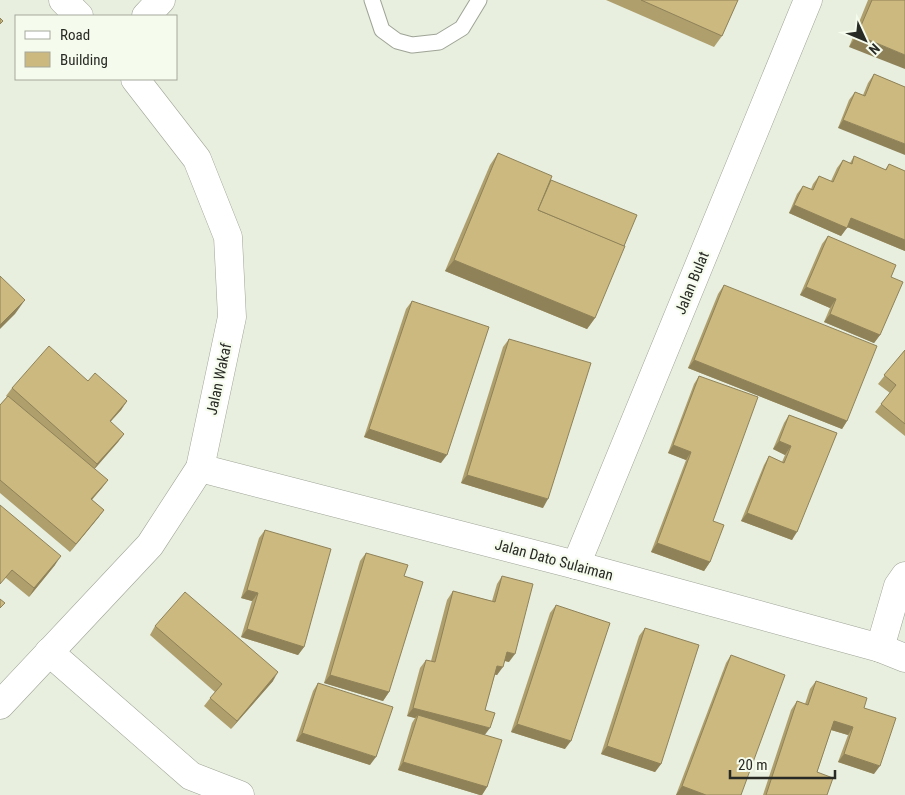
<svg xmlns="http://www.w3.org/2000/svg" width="905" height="795" font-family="'Roboto Condensed',sans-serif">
<rect width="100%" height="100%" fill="#e8efdf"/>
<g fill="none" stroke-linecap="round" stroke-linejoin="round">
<!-- lane casing -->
<g stroke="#9ea496" stroke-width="17">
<polyline id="lane" points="372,0 382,30 397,41 412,45 439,42 462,28 479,0"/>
</g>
<!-- street casing -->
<g stroke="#9ea496" stroke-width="29">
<g id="street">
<polyline points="63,0 79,16"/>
<polyline points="146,16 161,0"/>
<polyline points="200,468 576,565 880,648 905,658"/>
<polyline points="576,565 808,0"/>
<polyline points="880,648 898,586 905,576"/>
<polyline points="49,652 191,776 240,795"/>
<polyline points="0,705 150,545 200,468 232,317 228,237 197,159 135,79"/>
</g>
</g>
<!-- lane -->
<use href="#lane" stroke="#fff" stroke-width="15"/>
<!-- street -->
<use href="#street" stroke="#fff" stroke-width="28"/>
</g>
<!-- wall -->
<g fill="#af9f6d">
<polygon points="606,0 738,0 722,36 714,47"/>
<polygon points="868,0 905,0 849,47"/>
<polygon points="874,74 905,87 838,128 849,100 855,92 863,95 868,83"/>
<polygon points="498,153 551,180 595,318 587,329 445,271 490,165"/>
<polygon points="854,156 885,170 889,164 905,171 905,251 847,227 841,236 789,213 797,194 803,186 811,189 813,184 819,176 831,181 837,168 843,160 850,163"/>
<polygon points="828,236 891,277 880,335 874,343 824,322 830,308 800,295 822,244"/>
<polygon points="724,285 847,421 842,429 688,368 718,294"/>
<polygon points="412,301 441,463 364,437 406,309"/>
<polygon points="509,339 543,508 461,483 503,347"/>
<polygon points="905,350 905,436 875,412 890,393 878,384"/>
<polygon points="699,376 713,521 710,562 704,571 651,552 686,460 668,453 694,384"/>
<polygon points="88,381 127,401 121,410 110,422 124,434 118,442 94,469 108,480 92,500 104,510 98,518 70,552 0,493 0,405 7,397 6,396 12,388"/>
<polygon points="789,415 837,433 792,540 741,521 764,465 769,456 782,462 785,455 773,449 784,423"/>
<polygon points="0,505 55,565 29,597 6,578"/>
<polygon points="265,530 304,647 298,655 241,637 252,601 241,598 259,538"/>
<polygon points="366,553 404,576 389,692 383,701 324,683 360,561"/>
<polygon points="502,576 509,662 505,661 497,675 495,674 485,710 485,735 487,787 482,795 480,795 398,770 412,723 415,718 407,716 420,668 426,660 431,661 447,600 453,591 492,601 497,584"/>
<polygon points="556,605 565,749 511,732 550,613"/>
<polygon points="155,626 273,681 231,729 204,706 215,692 150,635"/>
<polygon points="645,628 661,764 655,772 601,754 639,636"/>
<polygon points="731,655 741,795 676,795 726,663"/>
<polygon points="816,681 864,708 874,774 838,762 848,735 831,730 817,772 827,795 763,795 791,710 797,701 805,704 810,689"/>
<polygon points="318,683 370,765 296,741 313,691"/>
</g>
<!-- shaded-wall -->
<g fill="#8f8259">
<polygon points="857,35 905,55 905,69 849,47"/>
<polygon points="843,120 905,144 905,155 838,128"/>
<polygon points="794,205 847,228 841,236 789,213"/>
<polygon points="851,218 905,240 905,251 845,226"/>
<polygon points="454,260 595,318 587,329 445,271"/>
<polygon points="806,287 836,299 830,308 800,295"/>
<polygon points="25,300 15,314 0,329 0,325"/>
<polygon points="830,314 880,335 874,343 824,322"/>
<polygon points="694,360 847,421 842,429 688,368"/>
<polygon points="127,401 121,410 104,429 110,421"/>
<polygon points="369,429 447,455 441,463 364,437"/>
<polygon points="124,434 118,442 92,472 97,464"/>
<polygon points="779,441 791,446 785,455 773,449"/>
<polygon points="673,445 691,452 686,460 668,453"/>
<polygon points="467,475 548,499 543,508 461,483"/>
<polygon points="108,480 102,488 85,507 91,499"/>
<polygon points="104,510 98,518 70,552 76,544"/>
<polygon points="747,513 797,532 792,540 741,521"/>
<polygon points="657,543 710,562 704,571 651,552"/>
<polygon points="61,556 55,565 29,597 34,588"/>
<polygon points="247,590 258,593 252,601 241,598"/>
<polygon points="247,629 304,647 298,655 241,637"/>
<polygon points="507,652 515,654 509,662 501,660"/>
<polygon points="497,666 503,667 497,675 491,674"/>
<polygon points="278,672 273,681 231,729 237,721"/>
<polygon points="330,675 389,692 383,701 324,683"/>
<polygon points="413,708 490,728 484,736 418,715 415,718 407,716"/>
<polygon points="834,721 853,727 848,735 828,729"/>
<polygon points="517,724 571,741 565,749 511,732"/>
<polygon points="302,733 376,757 370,765 296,741"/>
<polygon points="607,746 661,764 655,772 601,754"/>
<polygon points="844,754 880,766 874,774 838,762"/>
<polygon points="403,762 487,787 482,795 480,795 398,770"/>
<polygon points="682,786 706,795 676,795"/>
</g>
<!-- building -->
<g fill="#ccb97f" stroke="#8f8259">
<polygon points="641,0 738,0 722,36"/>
<polygon points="872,0 905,0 905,55 857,35"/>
<polygon points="0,18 3,21 0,24"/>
<polygon points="874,74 905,87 905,144 843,120 855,92 865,96"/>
<polygon points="498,153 552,176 538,210 625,246 595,318 454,260"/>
<polygon points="854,156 886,170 889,164 905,171 905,240 851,218 847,228 794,205 803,186 813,190 819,176 833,182 843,160 852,164"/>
<polygon points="551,180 637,215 624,246 538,210"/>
<polygon points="828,236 896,265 891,277 903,282 880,335 830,314 836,299 806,287"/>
<polygon points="0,276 25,300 0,325"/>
<polygon points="724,285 877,346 847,421 694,360"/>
<polygon points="412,301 489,327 447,455 369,429"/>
<polygon points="509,339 591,363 548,499 467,475"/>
<polygon points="49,346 88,381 95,373 127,401 110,421 124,434 97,464 12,388"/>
<polygon points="905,350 905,424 881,404 896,385 884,375"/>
<polygon points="699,376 758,397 713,521 724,525 710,562 657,543 691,452 673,445"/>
<polygon points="8,396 108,480 91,499 104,510 76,544 0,480 0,405"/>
<polygon points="789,415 837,433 797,532 747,513 769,456 784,463 791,446 779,441"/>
<polygon points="0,505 61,556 34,588 12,570 0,584"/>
<polygon points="265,530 331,549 304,647 247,629 258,593 247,590"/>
<polygon points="366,553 408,565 404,576 423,582 389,692 330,675"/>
<polygon points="502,576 533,584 515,654 507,652 503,667 497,666 485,710 495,713 490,728 413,708 426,660 435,662 453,591 495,602"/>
<polygon points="185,592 278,672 237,721 210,698 222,684 155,626"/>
<polygon points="0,599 5,603 0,608"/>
<polygon points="556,605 610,623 571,741 517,724"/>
<polygon points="645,628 699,645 661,764 607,746"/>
<polygon points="731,655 785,675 741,795 706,795 682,786"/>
<polygon points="816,681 867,698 864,708 896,718 880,766 844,754 853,727 834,721 817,772 833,778 827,795 766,795 797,701 808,705"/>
<polygon points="318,683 393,707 376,757 302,733"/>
<polygon points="418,715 502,740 487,787 403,762"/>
</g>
<g text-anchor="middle" stroke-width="4.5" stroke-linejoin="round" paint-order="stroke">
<!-- street labels -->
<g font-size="15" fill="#282a25" stroke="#f6fced">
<text transform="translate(692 283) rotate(-68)" y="5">Jalan Bulat</text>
<text transform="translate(219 379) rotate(-78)" y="5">Jalan Wakaf</text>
<text transform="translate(554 560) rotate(15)" y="5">Jalan Dato Sulaiman</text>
</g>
</g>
<!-- legend -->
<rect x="15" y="15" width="162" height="65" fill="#f6fced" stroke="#a4a89d"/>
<rect x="25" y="31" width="25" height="8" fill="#ffffff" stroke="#a4a89d"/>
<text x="60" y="40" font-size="15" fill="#282a25">Road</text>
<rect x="25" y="52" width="25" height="15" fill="#ccb97f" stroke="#a4a89d"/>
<text x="60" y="65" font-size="15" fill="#282a25">Building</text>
<!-- north arrow -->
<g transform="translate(865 40) rotate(134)" stroke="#f6fced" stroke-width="4" paint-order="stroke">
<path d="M0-4L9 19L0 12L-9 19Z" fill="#282a25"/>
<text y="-8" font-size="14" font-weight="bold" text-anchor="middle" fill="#282a25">N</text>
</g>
<!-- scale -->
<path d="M730 770v8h105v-8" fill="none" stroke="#282a25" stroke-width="2.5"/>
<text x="738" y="770" font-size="15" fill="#282a25" stroke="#f6fced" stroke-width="4" paint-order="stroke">20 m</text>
</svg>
